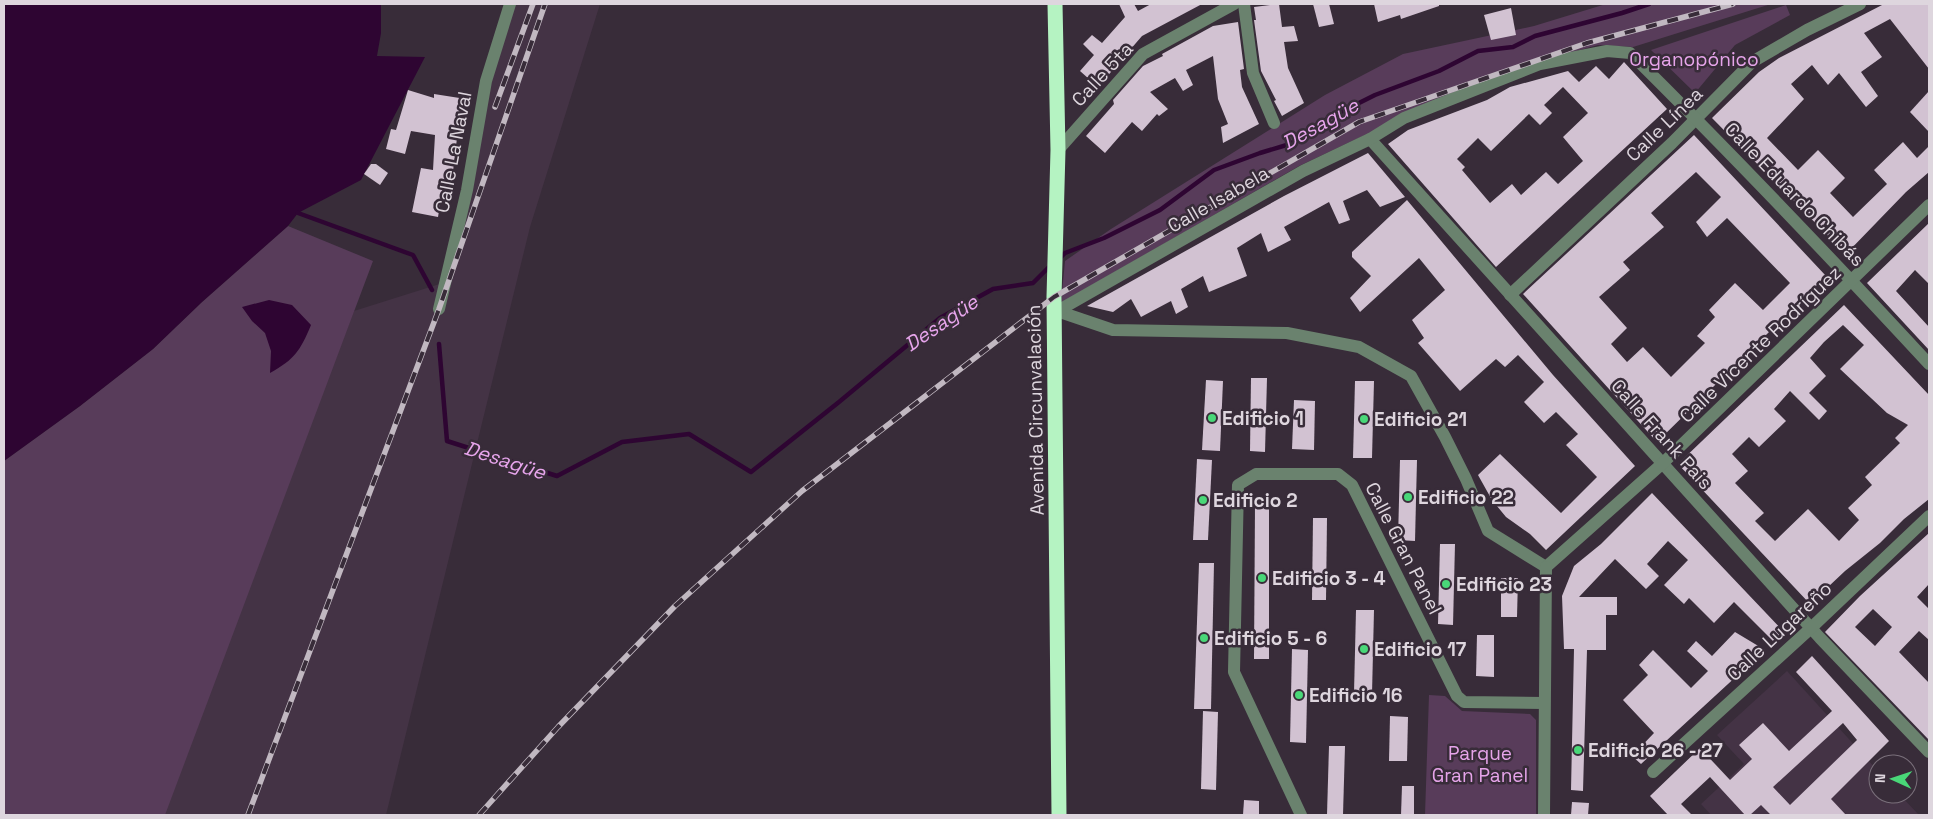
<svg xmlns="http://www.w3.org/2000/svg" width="1933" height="819" font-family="'Space Grotesk',sans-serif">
<rect width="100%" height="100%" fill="#382c39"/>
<!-- built -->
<g fill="#443345">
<polygon points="510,4 600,4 530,227 386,815 160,815 354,311 446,282 486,81"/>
<polygon points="1787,671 1878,771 1878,794 1899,794 1919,815 1711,815 1701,804 1744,764 1717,735"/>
</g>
<!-- green -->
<g fill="#583c5a">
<polygon points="1606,4 1771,4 1633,47 1598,45 1544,60 1369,133 1299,166 1061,303 1065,261 1111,229 1325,95 1403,54 1534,26"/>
<polygon points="1786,5 1790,15 1735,45 1695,93 1651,50"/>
<polygon points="288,226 373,261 165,815 4,815 4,461 80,406 153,349 202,302"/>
<polygon points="1429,695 1445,696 1462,711 1530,714 1536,720 1536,815 1425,815"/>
</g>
<!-- water -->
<g fill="#2e0532">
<polygon points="4,4 381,4 381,33 377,56 425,57 361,180 298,213 288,226 202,302 153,349 80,406 4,461"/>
<path d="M269,300L292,305L311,325C300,351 295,359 270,373L271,351L265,333L252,321L242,307Z"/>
</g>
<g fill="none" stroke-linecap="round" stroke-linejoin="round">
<!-- stream -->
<g stroke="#2e0532" stroke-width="4.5">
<polyline points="298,213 413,255 432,290"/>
<polyline points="1060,258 1065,253 1104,238 1160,210 1214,170 1260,153 1290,144 1327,119 1375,95 1439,71 1478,51 1513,47 1535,36 1622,13 1649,4"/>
<polyline points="439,344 447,441 557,476 622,442 689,434 751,472 839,402 940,318 993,289 1033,283 1050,266"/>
</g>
</g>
<!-- building -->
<g fill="#d2c2d2" fill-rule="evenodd">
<polygon points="1119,4 1134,4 1138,11 1151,4 1202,4 1142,36 1098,87 1080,71 1094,55 1083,44 1092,35 1102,43 1125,17"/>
<polygon points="1279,4 1282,27 1294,26 1298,41 1284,42 1288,68 1304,103 1282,116 1274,101 1276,100 1261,71 1254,20 1256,20 1254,7"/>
<polygon points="1313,4 1329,4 1334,24 1319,27"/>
<polygon points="1374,4 1439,4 1439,6 1401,19 1400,15 1378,22"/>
<polygon points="1884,4 1929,4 1929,69 1890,19 1864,33 1882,57 1861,72 1878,96 1866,107 1839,73 1828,85 1812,65 1791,84 1804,99 1767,138 1798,170 1818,150 1845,178 1830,193 1853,217 1887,184 1874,170 1903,142 1917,158 1929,146 1929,172 1906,192 1846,254 1712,118 1759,72 1779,58"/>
<polygon points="1511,8 1516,35 1491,40 1484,15"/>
<polygon points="1238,22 1244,69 1240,70 1242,87 1259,124 1223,143 1221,127 1228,124 1218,99 1213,56 1186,70 1193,85 1183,91 1175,78 1150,92 1168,109 1159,116 1157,114 1142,131 1132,122 1105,153 1086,136 1114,104 1113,100 1143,66 1163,56 1162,54 1213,26"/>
<path d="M1624,62L1667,109L1496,267L1388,144L1408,130L1487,100L1510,87L1568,71L1579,82L1596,66L1609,79ZM1563,87L1588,113L1563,137L1583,161L1558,184L1546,172L1521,195L1512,184L1490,203L1462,170L1465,167L1457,159L1478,138L1491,151L1529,114L1540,125L1552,113L1544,105Z"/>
<polygon points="408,90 434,98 434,94 466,99 459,139 457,138 451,188 443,187 438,217 412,212 421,168 433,170 435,135 411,131 405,154 386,149 391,129 396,130"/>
<polygon points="1929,91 1929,132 1910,112"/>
<path d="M1694,135L1826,276L1657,442L1523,294ZM1696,172L1721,197L1696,222L1707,237L1727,218L1790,283L1763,310L1735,283L1709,310L1715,317L1697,336L1705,343L1671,377L1643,347L1627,362L1611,344L1627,328L1599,297L1630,270L1623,262L1664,227L1651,213Z"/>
<polygon points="1368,153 1405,197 1380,207 1367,190 1343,201 1350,220 1339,224 1329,202 1284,227 1291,240 1268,252 1261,233 1237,248 1247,276 1209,292 1203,276 1181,289 1188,307 1176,314 1171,301 1141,317 1131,299 1113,312 1087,306 1284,196"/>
<polygon points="371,164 376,164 388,173 380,185 364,174"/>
<polygon points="1407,200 1553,375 1635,466 1546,550 1530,534 1506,517 1492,500 1478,475 1500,454 1561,513 1597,477 1566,445 1578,434 1556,412 1544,423 1524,402 1544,382 1518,355 1505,367 1496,359 1460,391 1418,343 1424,338 1412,320 1445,290 1419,258 1360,312 1350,298 1371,276 1352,257 1352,252"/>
<polygon points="1929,223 1929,284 1915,270 1896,291 1929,327 1929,350 1867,283"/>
<path d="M1844,305L1929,395V499L1904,519L1880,543L1845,571L1810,604L1678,464ZM1843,325L1864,345L1840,369L1887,413L1908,425L1895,438L1900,443L1865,477L1872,485L1848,508L1859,520L1839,541L1808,509L1775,541L1755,521L1764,513L1735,483L1748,471L1732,454L1749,437L1759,447L1786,421L1774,409L1790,391L1819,420L1827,411L1809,393L1826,376L1810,358L1824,342Z"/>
<polygon points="1251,378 1267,378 1265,452 1250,451"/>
<polygon points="1206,380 1223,381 1220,451 1202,450"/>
<polygon points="1355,381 1374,381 1372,458 1353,458"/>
<polygon points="1294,400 1315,401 1314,450 1292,449"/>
<polygon points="1197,459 1212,460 1208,540 1193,540"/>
<polygon points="1400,460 1417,460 1415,541 1398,540"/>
<polygon points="1652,493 1783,631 1773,641 1734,602 1714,623 1689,598 1684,604 1664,585 1688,560 1668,541 1647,564 1659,576 1646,589 1615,559 1579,597 1617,597 1617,615 1606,615 1606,650 1587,650 1583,791 1571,790 1574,649 1564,649 1562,596 1574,566 1601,544"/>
<polygon points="1255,505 1269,505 1269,659 1254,659"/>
<polygon points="1313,518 1327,518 1326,600 1312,600"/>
<path d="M1929,533V584L1917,597L1929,609V640L1919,631L1899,652L1929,683V740L1825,632L1860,596ZM1873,609L1892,627L1875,646L1855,627Z"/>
<polygon points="1440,544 1455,544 1453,625 1438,624"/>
<polygon points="1199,563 1214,563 1211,709 1194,709"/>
<polygon points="1501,578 1518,578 1517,617 1501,617"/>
<polygon points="1356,610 1374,610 1372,694 1354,693"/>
<polygon points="1735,632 1765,650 1641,764 1632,756 1654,733 1623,700 1648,675 1639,665 1653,650 1691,688 1708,671 1687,651 1696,641 1712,656"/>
<polygon points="1477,635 1494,635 1494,677 1476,676"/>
<polygon points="1292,649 1308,650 1306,743 1290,742"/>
<path d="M1812,656L1889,741L1831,799L1846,815H1771L1761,805L1750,815H1745L1710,777L1681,804L1692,815H1668L1650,796L1700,748L1730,780L1752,759L1739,745L1763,723L1789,751L1832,711L1796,672ZM1843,723L1857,740L1790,805L1773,787Z"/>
<polygon points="1203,711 1218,712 1216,790 1201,789"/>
<polygon points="1390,716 1408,717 1407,761 1389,761"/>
<polygon points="1329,746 1345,746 1343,815 1327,815"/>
<polygon points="1402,786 1414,786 1414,815 1401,815"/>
<polygon points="1244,800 1259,801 1259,815 1243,815"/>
<polygon points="1572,802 1589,803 1588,815 1571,815"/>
</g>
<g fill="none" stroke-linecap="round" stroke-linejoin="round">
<!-- minor -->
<g stroke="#6a826e" stroke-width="12">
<polyline points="1244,4 1253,73 1274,123"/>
<polyline points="1370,139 1820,638 1929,752"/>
<polyline points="1058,150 1143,54 1234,4"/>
<polyline points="1510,295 1672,143 1752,62 1807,30 1860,4"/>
<polyline points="439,309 467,190 486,81 510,4"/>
<polyline points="1057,311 1113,330 1287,333 1359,347 1411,376 1445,437 1466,479 1488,531 1546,567"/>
<path d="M1054,313L1303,171L1370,139L1404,118L1540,64L1607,51L1630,53C1732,154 1831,258 1929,364"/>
<polyline points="1546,567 1663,463 1929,205"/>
<polyline points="1653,772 1811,628 1929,516"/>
<polyline points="1301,815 1234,672 1238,485 1256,474 1338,474 1352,485 1457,696 1464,702 1544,703"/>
<polyline points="1544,815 1546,567"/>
</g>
<!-- highway -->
<polyline stroke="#b5f3c2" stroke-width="15" points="1055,4 1058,150 1054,297 1059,815"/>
<!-- rail casing -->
<g stroke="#c1b8c1" stroke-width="5.5">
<g id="rail">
<polyline points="495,107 533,4"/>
<polyline points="248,815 439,309 545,4"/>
<polyline points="479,815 558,727 675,606 802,491 1054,297 1359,122 1587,43 1733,4"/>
</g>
</g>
<!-- rail -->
<use href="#rail" stroke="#382c39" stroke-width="4" stroke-dasharray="11" stroke-linecap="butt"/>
</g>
<!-- markers -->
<g fill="#49d778" stroke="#382c39" stroke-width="2">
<circle cx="1212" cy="418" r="5"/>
<circle cx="1364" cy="419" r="5"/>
<circle cx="1408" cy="497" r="5"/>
<circle cx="1203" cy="500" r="5"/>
<circle cx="1262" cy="578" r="5"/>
<circle cx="1446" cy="584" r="5"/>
<circle cx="1204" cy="638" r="5"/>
<circle cx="1364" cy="649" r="5"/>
<circle cx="1299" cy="695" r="5"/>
<circle cx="1578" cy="750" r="5"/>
</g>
<g text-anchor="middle" stroke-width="5" stroke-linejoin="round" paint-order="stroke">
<!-- park labels -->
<g font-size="19" fill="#e6a4ea" stroke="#382c39">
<text x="1694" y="66">Organopónico</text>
<text x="1480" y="760">Parque<tspan x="1480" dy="22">Gran Panel</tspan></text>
</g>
<!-- street labels -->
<g font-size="19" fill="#ded6de" stroke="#382c39">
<text transform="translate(1102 74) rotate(-47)" y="7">Calle 5ta</text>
<text transform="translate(1664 124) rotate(-44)" y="7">Calle Línea</text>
<text transform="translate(453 152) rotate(-79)" y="7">Calle La Naval</text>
<text transform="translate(1795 194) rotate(46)" y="7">Calle Eduardo Chibás</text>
<text transform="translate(1218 199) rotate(-30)" y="7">Calle Isabela</text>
<text transform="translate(1760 344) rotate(-44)" y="7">Calle Vicente Rodríguez</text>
<text transform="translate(1035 410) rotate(-91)" y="7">Avenida Circunvalación</text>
<text transform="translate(1662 434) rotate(48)" y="7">Calle Frank Pais</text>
<text transform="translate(1404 548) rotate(63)" y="7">Calle Gran Panel</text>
<text transform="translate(1779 631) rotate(-43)" y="7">Calle Lugareño</text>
</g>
<!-- poi labels -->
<g font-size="19" font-weight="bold" fill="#ded6de" stroke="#382c39" text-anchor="start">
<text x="1222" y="425">Edificio 1</text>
<text x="1374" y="426">Edificio 21</text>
<text x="1418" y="504">Edificio 22</text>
<text x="1213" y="507">Edificio 2</text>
<text x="1272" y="585">Edificio 3 - 4</text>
<text x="1456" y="591">Edificio 23</text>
<text x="1214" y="645">Edificio 5 - 6</text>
<text x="1374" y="656">Edificio 17</text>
<text x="1309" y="702">Edificio 16</text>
<text x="1588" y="757">Edificio 26 - 27</text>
</g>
<!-- water labels -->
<g font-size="20" font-style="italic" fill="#e7a5ec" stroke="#382c39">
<text transform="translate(1320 124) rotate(-29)" y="7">Desagüe</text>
<text transform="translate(941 323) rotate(-34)" y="7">Desagüe</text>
<text transform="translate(505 460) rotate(18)" y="7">Desagüe</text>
</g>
</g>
<!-- border -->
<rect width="1933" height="819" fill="none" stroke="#ded6de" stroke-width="10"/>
<!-- north arrow -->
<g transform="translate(1893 779) rotate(273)"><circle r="24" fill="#382c39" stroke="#7a707b"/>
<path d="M0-4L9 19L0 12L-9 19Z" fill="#49d778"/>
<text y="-8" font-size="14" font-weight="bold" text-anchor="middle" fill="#ded6de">N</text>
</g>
</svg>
